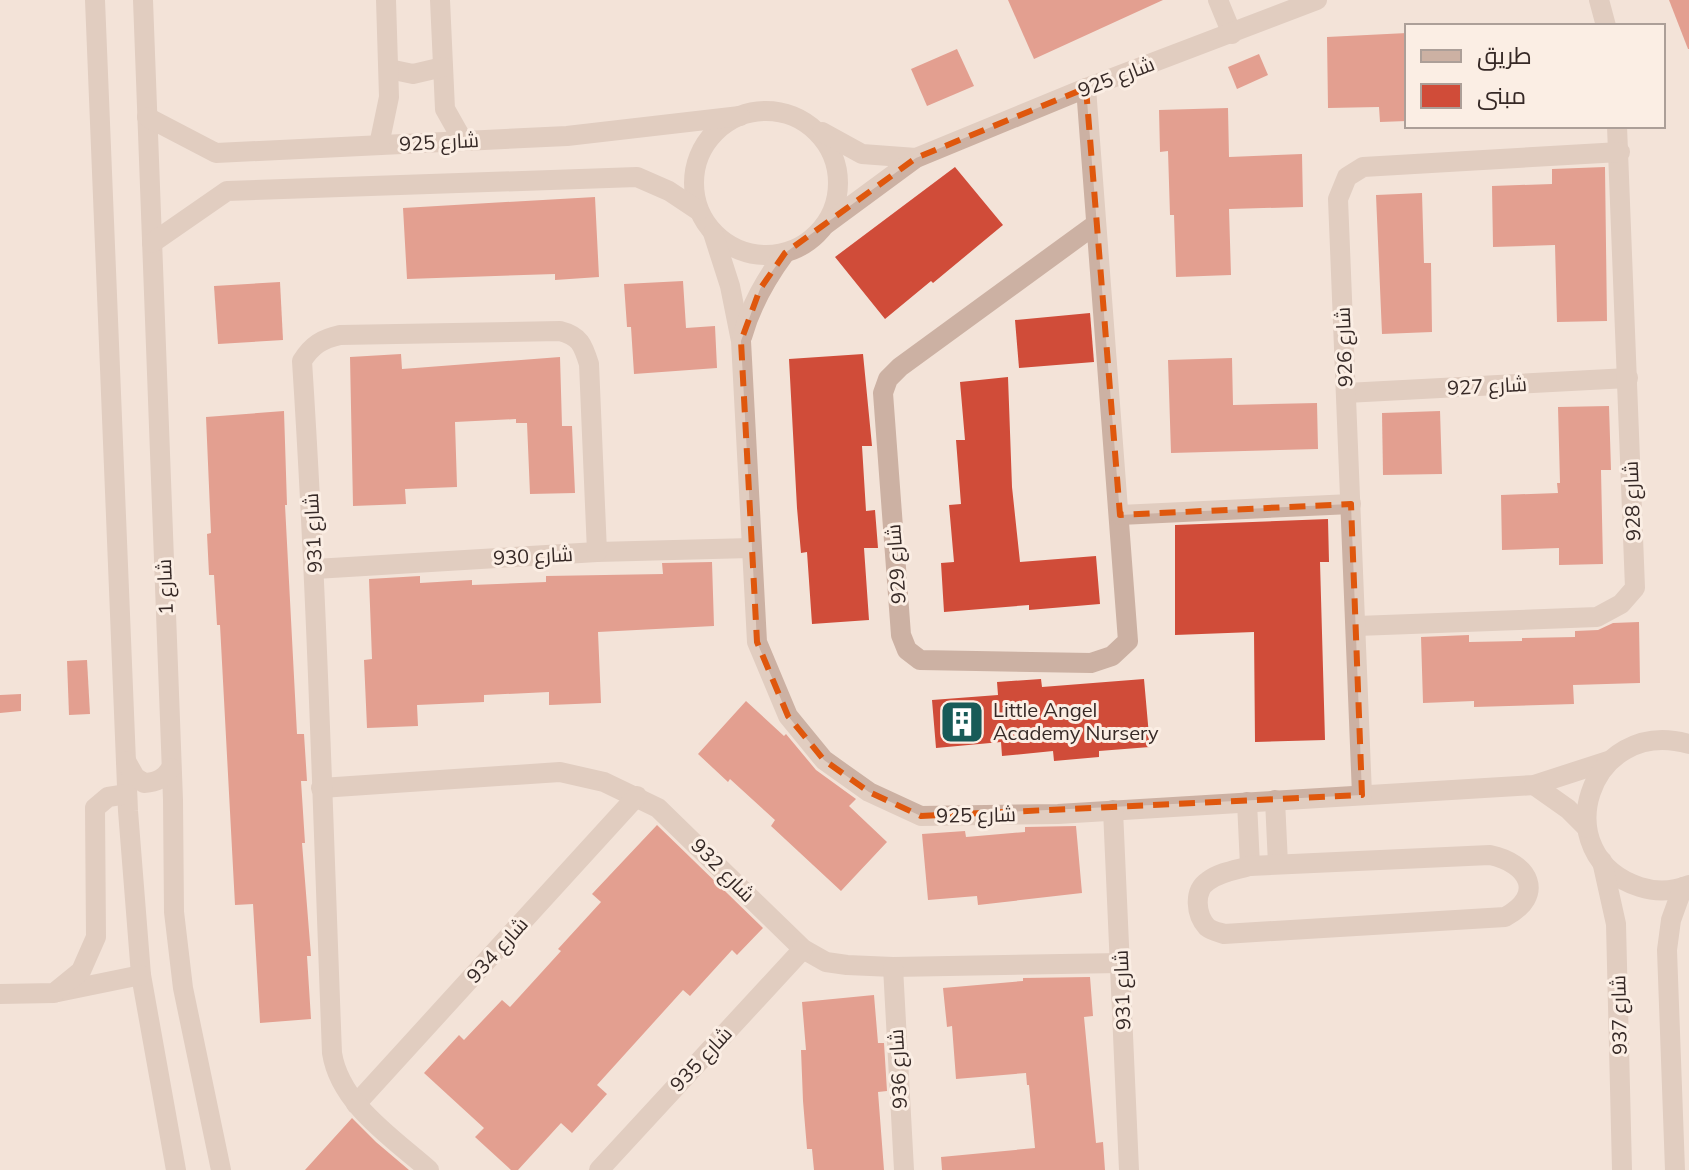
<svg xmlns="http://www.w3.org/2000/svg" width="1689" height="1170" font-family="Mulish,Cairo,sans-serif">
<rect width="100%" height="100%" fill="#f3e3d8"/>
<!-- building -->
<g fill="#d04c39">
<polygon points="1008,0 1163,0 1034,59"/>
<polygon points="1669,0 1689,0 1689,49 1688,49"/>
<polygon points="1407,33 1407,121 1380,122 1379,107 1328,108 1327,37"/>
<polygon points="957,49 974,86 927,106 911,69"/>
<polygon points="1259,54 1268,75 1237,89 1228,67"/>
<polygon points="1228,108 1229,157 1302,154 1303,207 1229,209 1231,275 1176,277 1174,215 1170,215 1168,151 1160,152 1159,110"/>
<polygon points="955,167 1003,225 933,283 931,281 885,319 835,257"/>
<polygon points="1605,167 1607,321 1557,322 1555,245 1493,247 1492,186 1552,184 1552,169"/>
<polygon points="1422,193 1424,263 1431,263 1432,332 1382,334 1376,195"/>
<polygon points="595,197 599,277 555,280 555,274 407,279 403,208"/>
<polygon points="683,281 686,328 715,326 717,368 634,374 631,327 627,327 624,284"/>
<polygon points="280,282 283,340 218,344 214,286"/>
<polygon points="1090,313 1094,362 1019,368 1015,320"/>
<polygon points="401,354 402,369 560,357 562,426 572,426 575,493 530,494 527,423 516,423 516,419 455,422 457,487 405,489 406,504 353,506 350,357"/>
<polygon points="863,354 872,446 862,446 866,511 875,510 878,548 864,548 869,620 812,624 807,552 801,553 797,508 789,359"/>
<polygon points="1232,358 1233,405 1317,403 1318,449 1171,453 1168,360"/>
<polygon points="1008,377 1012,487 1020,562 1096,556 1100,604 1029,610 1029,605 944,612 941,563 954,562 949,505 961,504 956,440 965,440 960,382"/>
<polygon points="1609,406 1611,470 1601,470 1603,564 1559,565 1559,548 1502,550 1501,495 1558,493 1557,483 1560,483 1558,407"/>
<polygon points="284,411 287,505 285,505 297,734 304,734 307,781 301,781 305,843 302,843 311,956 307,956 311,1019 260,1023 253,904 235,905 220,625 217,625 214,575 209,575 207,534 211,533 206,417"/>
<polygon points="1440,411 1442,474 1383,475 1382,413"/>
<polygon points="1328,519 1329,562 1320,562 1325,740 1255,742 1254,632 1175,635 1175,525"/>
<polygon points="712,562 714,626 598,632 601,703 549,705 549,692 484,695 484,702 417,705 418,726 367,728 364,660 372,659 369,579 420,576 420,583 472,580 472,585 546,582 546,576 663,574 662,563"/>
<polygon points="1639,622 1640,683 1573,685 1574,704 1474,707 1474,701 1423,703 1421,637 1469,635 1469,642 1522,641 1522,638 1575,637 1575,631 1598,630 1613,623"/>
<polygon points="87,660 90,714 69,715 67,661"/>
<polygon points="1041,679 1042,687 1144,679 1150,747 1099,751 1099,757 1054,761 1053,751 1002,756 1001,742 936,748 932,700 998,695 997,682"/>
<polygon points="21,694 21,711 0,713 0,695"/>
<polygon points="746,701 784,736 786,734 816,770 856,799 849,806 887,842 841,891 771,826 775,820 730,779 728,782 698,754"/>
<polygon points="657,825 763,928 737,955 732,950 690,996 683,990 597,1085 607,1094 572,1133 561,1123 518,1170 511,1170 475,1137 484,1128 424,1073 459,1035 464,1040 502,1000 510,1007 561,951 558,949 601,902 592,894"/>
<polygon points="1076,826 1082,893 978,905 977,896 928,900 922,834 965,831 966,837 1025,832 1025,827"/>
<polygon points="1090,977 1093,1016 1084,1017 1096,1143 1103,1142 1105,1170 942,1170 941,1157 1035,1148 1029,1085 1027,1085 1026,1073 956,1079 952,1026 947,1027 943,988 1023,981 1023,978"/>
<polygon points="874,995 878,1043 884,1043 887,1091 878,1092 884,1170 814,1170 812,1149 807,1149 803,1101 801,1050 806,1050 802,1002"/>
<polygon points="352,1118 376,1142 409,1170 305,1170"/>
</g>
<g fill="none" stroke-linecap="round" stroke-linejoin="round">
<!-- minor -->
<g stroke="#ccb1a3" stroke-width="20">
<polyline points="95,0 128,811 141,975 176,1170"/>
<polyline points="143,0 173,800 174,912 183,988 221,1170"/>
<polyline points="440,0 445,109 463,141"/>
<polyline points="1218,0 1232,34"/>
<polyline points="1599,0 1606,26"/>
<polyline points="389,69 413,74 443,67"/>
<polyline points="1086,88 1128,641 1112,656 1091,663 920,660 907,650 901,635 883,393 888,379 900,367 1096,224"/>
<circle cx="766" cy="183" r="72"/>
<polyline points="147,117 216,153 567,136 740,116"/>
<polyline points="822,132 862,154 916,158"/>
<polyline points="379,145 389,97 386,0"/>
<polyline points="825,225 916,158 1086,88 1317,0"/>
<polyline points="713,233 730,286 741,341 757,642 788,716 824,760 869,792 921,816 1058,814 1534,785 1608,761"/>
<polyline points="152,243 227,191 637,177 669,191 699,211"/>
<path d="M742,337C751,305 765,280 785,253"/>
<polyline points="1346,393 1628,378"/>
<polyline points="1120,515 1351,504"/>
<polyline points="315,569 597,552 751,548"/>
<polyline points="1357,626 1597,617 1621,604 1635,588 1617,126"/>
<path d="M1689,744C1588,715 1544,856 1640,887C1656,892 1674,891 1689,885"/>
<path d="M126,761L135,777L144,783C157,782 164,779 171,768"/>
<polyline points="1534,785 1568,809 1587,828"/>
<polyline points="321,788 560,772 604,782 658,808 803,949 826,962 847,965 893,967 1121,963"/>
<polyline points="1362,795 1338,199 1347,177 1363,167 1620,152"/>
<polyline points="1275,800 1278,864"/>
<polyline points="1247,802 1250,866"/>
<polyline points="1113,810 1129,1170"/>
<path d="M1490,855C1529,863 1546,895 1505,917L1224,934C1218,932 1212,931 1207,927C1196,915 1193,891 1208,881C1220,872 1236,870 1250,866Z"/>
<polyline points="1602,861 1616,924 1622,1170"/>
<polyline points="893,967 904,1170"/>
<polyline points="58,992 141,975"/>
<polyline points="0,994 54,993 81,971 96,937 95,808 108,797 127,794"/>
<polyline points="356,1104 637,796"/>
<path d="M429,1170C393,1138 340,1104 332,1053C323,822 317,592 302,361C312,345 322,339 340,335L560,331C580,336 583,345 589,364L597,552"/>
<polyline points="599,1170 803,949"/>
<polyline points="1675,1170 1667,950 1671,920 1683,887"/>
</g>
</g>
<!-- marked area -->
<path d="M0 0H1689V1170H0ZM1086,88L1120,515L1351,504L1362,795L921,816L869,792L824,760L788,716L757,642L741,341L760,289L785,253L916,158Z" fill="#f3e3d8" fill-opacity=".55" fill-rule="evenodd"/>
<path fill="none" stroke="#df570d" stroke-width="6" stroke-dasharray="16 10" stroke-linejoin="round" d="M1086,88L1120,515L1351,504L1362,795L921,816L869,792L824,760L788,716L757,642L741,341L760,289L785,253L916,158Z"/>
<!-- icons -->
<defs>
<g id="building-square" transform="scale(2.3)"><rect x="-9" y="-9" width="18" height="18" rx="4" fill="#185b58" stroke="#fbeee4"/><path d="M-4-6H4V6H1V3H-1V6H-4ZM-2.5-4.3h1.7v1.8h-1.7ZM.8-4.3h1.7v1.8H.8ZM-2.5-1h1.7V.8h-1.7ZM.8-1h1.7V.8H.8Z" fill="#fff"/></g>
</defs>
<g fill-rule="evenodd">
<use href="#building-square" x="962" y="722"/>
</g>
<g text-anchor="middle" stroke-width="6" stroke-linejoin="round" paint-order="stroke">
<!-- street labels -->
<g font-size="20" fill="#362926" stroke="#fbeee4">
<text transform="translate(1116 77) rotate(-21)" y="7">شارع 925</text>
<text transform="translate(439 142) rotate(-3)" y="7">شارع 925</text>
<text transform="translate(1344 347) rotate(-92)" y="7">شارع 926</text>
<text transform="translate(1487 386) rotate(-3)" y="7">شارع 927</text>
<text transform="translate(1632 501) rotate(-92)" y="7">شارع 928</text>
<text transform="translate(313 533) rotate(-93)" y="7">شارع 931</text>
<text transform="translate(533 556) rotate(-3)" y="7">شارع 930</text>
<text transform="translate(896 564) rotate(-94)" y="7">شارع 929</text>
<text transform="translate(165 587) rotate(-92)" y="7">شارع 1</text>
<text transform="translate(976 815) rotate(-1)" y="7">شارع 925</text>
<text transform="translate(723 870) rotate(45)" y="7">شارع 932</text>
<text transform="translate(497 950) rotate(-48)" y="7">شارع 934</text>
<text transform="translate(1122 990) rotate(-92)" y="7">شارع 931</text>
<text transform="translate(1619 1015) rotate(-91)" y="7">شارع 937</text>
<text transform="translate(701 1059) rotate(-47)" y="7">شارع 935</text>
<text transform="translate(898 1069) rotate(-93)" y="7">شارع 936</text>
</g>
<!-- poi labels -->
<g font-size="20" fill="#362926" stroke="#fbeee4" text-anchor="start">
<text x="993" y="717">Little Angel<tspan x="993" dy="23">Academy Nursery</tspan></text>
</g>
</g>
<!-- legend -->
<rect x="1405" y="24" width="260" height="104" fill="#fbeee4" stroke="#ac9f98" stroke-width="2"/>
<rect x="1421" y="50" width="40" height="12" fill="#ccb1a3" stroke="#ac9f98" stroke-width="2"/>
<text x="1477" y="64" font-size="24" fill="#362926">طريق</text>
<rect x="1421" y="84" width="40" height="24" fill="#d04c39" stroke="#ac9f98" stroke-width="2"/>
<text x="1477" y="104" font-size="24" fill="#362926">مبنى</text>
</svg>
